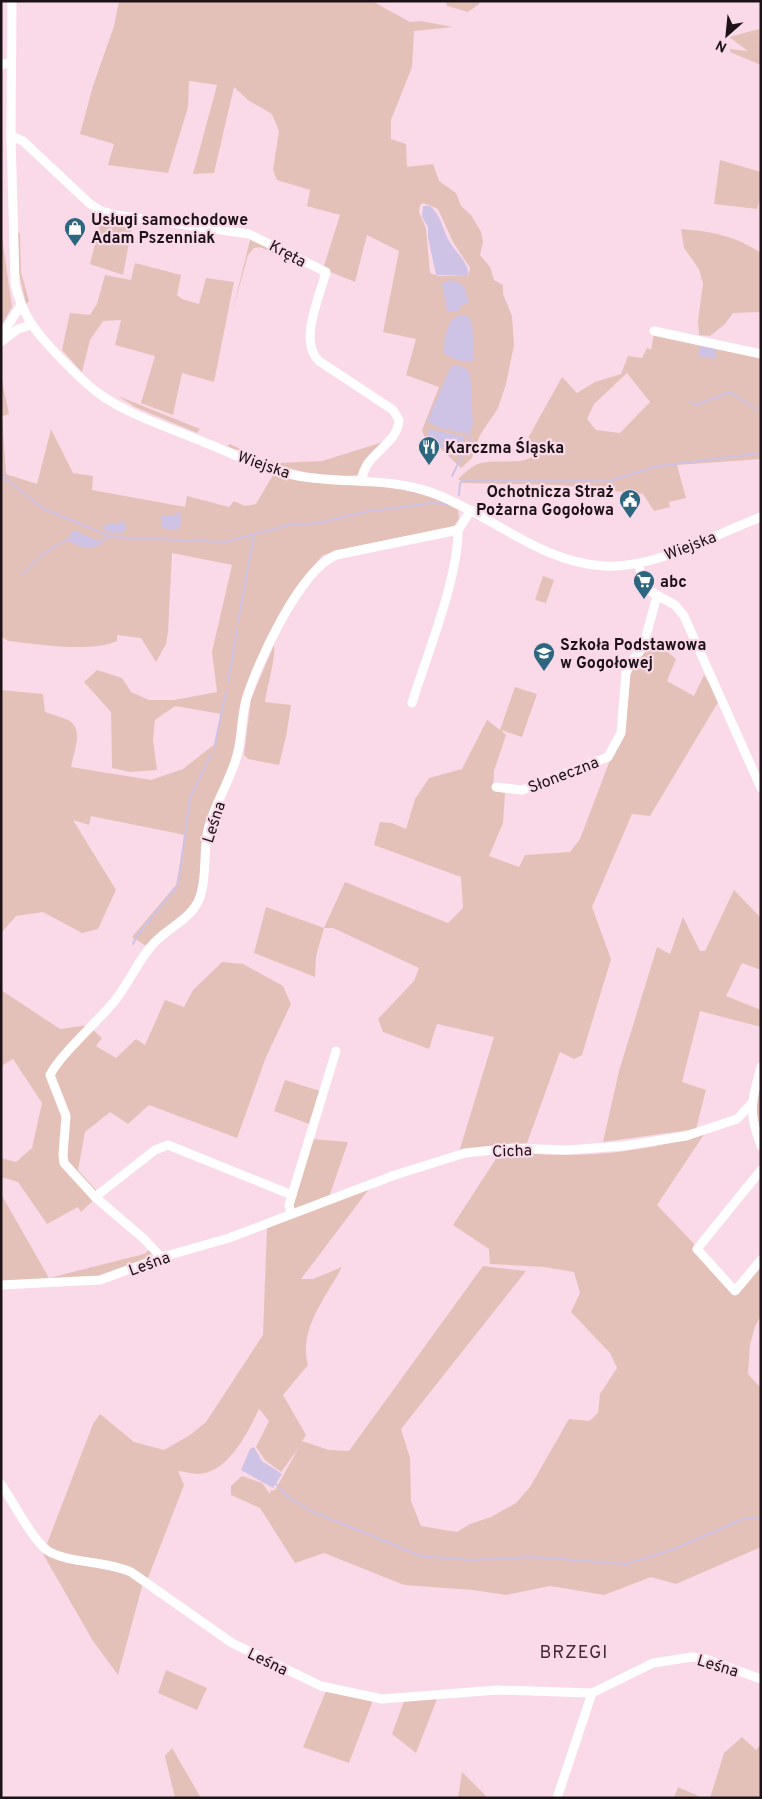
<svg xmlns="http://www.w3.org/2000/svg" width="762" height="1799" font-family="Overpass,sans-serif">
<rect width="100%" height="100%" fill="#fadae9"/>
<!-- green -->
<g fill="#e4c1b8" fill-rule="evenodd">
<path d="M119,1H372L410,22L421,21L453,27L414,31L412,67L391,120V139L406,144L407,167L433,164L439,181L456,193L461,206L471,215L481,232L483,242L480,255L490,267L494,280L503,285V294L512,316L514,345L506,384L498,408L480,435L472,458L461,468L438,446L427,444L422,430L439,387L406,375L416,339L383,332L399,251L367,235L355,282L323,269L340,215L307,206L310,190L277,180L273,170L279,131L272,114L248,100L234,87L214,173L193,174L217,85L189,81L188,107L168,173L108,165L114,144L80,134L93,86L114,26ZM423,203L438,209L453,242L470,268L468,276H438L430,273L426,228L419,212L420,205Z"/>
<polygon points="446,1 480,1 479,4 468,12 447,6"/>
<polygon points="759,29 761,65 730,52 730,49 748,51 729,37"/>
<polygon points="720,160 761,172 761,196 757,209 714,204"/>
<polygon points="86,204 133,221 123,275 90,264 102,216 87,207"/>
<path d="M681,229C710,231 736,236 761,253V312L733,313L725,324L710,336L699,335L698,320L703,284L699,269L684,248Z"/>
<polygon points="1,230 12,307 1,326"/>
<polygon points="18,232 20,234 21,272 29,301 26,304 19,273"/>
<polygon points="251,236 292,258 291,261 260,247 254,248 248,255 232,313"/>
<polygon points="135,263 181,275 177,295 182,299 199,304 206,278 234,282 214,382 182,373 173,415 141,403 155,356 115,345 121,320 103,321 90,340 82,372 62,350 70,313 90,315 97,304 105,275 131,280"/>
<path d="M654,332L761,358V459L677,465L686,498L669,502L670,507L654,511L643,494L559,485L464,483L458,479C465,473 472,465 481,463C503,458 529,469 544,446L527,440L562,377L577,393L595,382L621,374L628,356L642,358L647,348L651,350ZM627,373L650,402L620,433L596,430L587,419L594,404Z"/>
<path d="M1,376L9,414L2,416L6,474L37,484L51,429L73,473L93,476L92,490L185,507L187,496L229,507L234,501L245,506L256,504L273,475C335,486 402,477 458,510L459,519L454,526L344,549L323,555L316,563L252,673L228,773L203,832L200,878L194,904L146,946L132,937L176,885L185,835L91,816L89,825L73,820L116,890L98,929L82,933L43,912L16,916L1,933V690L43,694L45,712C53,715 61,717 68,720C85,728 73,754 71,767L151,780L183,769L216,743L221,714L175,706L155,720L153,740L157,770L130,772L112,768L111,712L84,682L97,670L122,678L131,692L149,700H174L217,692L212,652L232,565L172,553L168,632L166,644L156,662L141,638L117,635V641C92,653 36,644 8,641L1,636Z"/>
<polygon points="118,396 200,429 197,433 135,407"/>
<path d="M370,398L392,410C408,428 382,444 371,455C365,460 361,468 357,475C315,481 265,461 227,446L230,444L263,460L279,463L322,461L383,442L392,432L396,418L392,411Z"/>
<polygon points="543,576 554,580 546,603 535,600"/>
<path d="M653,640L676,659L667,681L694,696L704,675L720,699L650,816L632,814L592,907L611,959L582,1055L574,1059L560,1052L527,1143L459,1152L494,1037L437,1024L429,1049L383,1032L378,1019L414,981L419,968L333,928H324L316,956L315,977L254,953L266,907L324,928L345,882L448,923L463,908L461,877L374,845L380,822L392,823L406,829L415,799L429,778L462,769L487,720L500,730L515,687L537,694L522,737L501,730L506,735L494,771L493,791L505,793L503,823L489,856L519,867L525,855L570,852L580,839L610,760C631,734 624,707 629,677C632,663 644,650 653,640Z"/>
<path d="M274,645C276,657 267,688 265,702L291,705L286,737L279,765L248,759L244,755L251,699Z"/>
<polygon points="734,890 761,918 761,970 742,963 726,996 761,1010 761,1027 700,1011 682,1082 706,1090 696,1129 603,1142 619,1071 657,947 670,954 683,917 700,951 705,951"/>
<polygon points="222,962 243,964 283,986 291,1004 266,1057 237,1138 149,1105 128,1124 110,1112 85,1132 78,1170 97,1191 93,1201 81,1212 78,1207 47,1224 18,1182 1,1177 1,1158 16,1162 32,1148 42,1103 13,1059 1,1066 1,990 60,1029 89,1025 53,1072 92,1029 102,1038 96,1046 116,1058 136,1039 145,1045 165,1000 184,1007 193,990"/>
<polygon points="285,1080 320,1091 309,1124 274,1111"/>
<polygon points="761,1084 761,1136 755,1104"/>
<path d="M705,1133L657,1205L736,1288L761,1266V1316L755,1326L750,1345L748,1374L761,1388V1547L676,1584L651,1577L604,1595L550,1586L506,1595L473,1590L404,1585L324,1553L295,1563L260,1508L231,1495V1486L242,1476L262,1483L270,1494V1491L275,1490L298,1449L281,1472L265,1460L256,1447L269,1421L259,1409C248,1432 228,1474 197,1474C191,1474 184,1471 178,1471L184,1485L148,1578L143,1583L118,1675L93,1641L43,1554L93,1424L100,1414L134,1442L164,1450L190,1435L206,1422L263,1335L267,1227L369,1189L301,1279H313L342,1267C326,1297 298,1330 308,1365L283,1395L306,1435L302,1441L329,1450L349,1451L483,1266L526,1271L401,1429L410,1458L411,1501L421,1526L457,1532L470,1524L491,1517L516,1503L530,1487L569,1419L589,1421L598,1413L600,1394L617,1368L610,1353L571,1312L580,1293L574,1272L544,1267L490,1264L489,1249L453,1225L501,1151C521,1152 540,1155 560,1155C607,1156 660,1148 705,1133Z"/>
<polygon points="312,1139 348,1142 329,1197 294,1209 292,1205"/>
<polygon points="1,1194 49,1278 144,1254 150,1249 152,1253 149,1259 104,1276 1,1281"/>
<polygon points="166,1670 207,1688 197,1710 158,1693"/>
<polygon points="326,1691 373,1700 349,1763 303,1747"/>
<polygon points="437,1699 416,1753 392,1734 404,1701"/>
<polygon points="742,1737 756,1750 761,1744 761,1798 710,1798 724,1753"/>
<polygon points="172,1748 201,1798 175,1798 165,1756"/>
<polygon points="462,1772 488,1798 458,1798"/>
<polygon points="678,1787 703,1798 674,1798"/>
</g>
<!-- water -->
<g fill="#cec2e5">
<path d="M423,206H430C443,219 441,226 449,241C455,252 470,263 468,276L436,275L428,237V227L422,217Z"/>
<polygon points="454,280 464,286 469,303 463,304 458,311 447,311 442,284 443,282"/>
<path d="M459,315H466L472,322L474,358L470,362L457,360L444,354C444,340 445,322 459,315Z"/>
<polygon points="701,342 717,345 715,359 698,356"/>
<polygon points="454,365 464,367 470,373 473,424 469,434 443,429 427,422 450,368"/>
<polygon points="428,429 463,436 465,438 457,450 428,444"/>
<polygon points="180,511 181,522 178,530 161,528 162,516 175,515"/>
<polygon points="122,522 126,522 125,532 114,533 103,530 104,525"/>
<path d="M74,530L101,542L102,544C88,551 81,547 66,540Z"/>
<polygon points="254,1447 262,1461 282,1474 273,1488 241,1470 250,1449"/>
</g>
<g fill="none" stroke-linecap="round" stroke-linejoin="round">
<!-- stream -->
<g stroke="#cec2e5" stroke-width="2">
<polyline points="1,198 1,214"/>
<polyline points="690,401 696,405 730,392 761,412"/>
<polyline points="1,475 42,508 112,537 225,542 289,525 318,523 363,512 431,503 447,504"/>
<polyline points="452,476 470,439 469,434"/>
<polyline points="460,483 466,480 609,481 658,466 761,453"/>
<polyline points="459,495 460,483"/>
<polyline points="100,541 109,537"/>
<polyline points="23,574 43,554 66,540"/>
<polyline points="238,622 254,535"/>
<polyline points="228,682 237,629"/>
<polyline points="214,749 226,691"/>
<polyline points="133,944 136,937 178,885 190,798 211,754"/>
<polyline points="276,1484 288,1497 309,1510 421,1556 470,1560 532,1557 626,1564 672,1550 743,1519 761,1517"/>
</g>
<!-- minor -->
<g stroke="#fff" stroke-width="9">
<path d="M12,1L11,136L15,284C21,311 33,329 52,349C66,364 81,380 98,393C130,416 171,428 206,443C236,455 266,470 298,476C343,484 389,477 433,493C490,514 541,563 604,566C655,569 713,535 761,517"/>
<polyline points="1,65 11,62"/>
<path d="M11,136L23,141L89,203L101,211L116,215L249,234L326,272C320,296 298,342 319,361L393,410L399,420C397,447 363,453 362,481"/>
<polyline points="654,331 761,354"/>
<polyline points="1,336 21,305"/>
<polyline points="1,342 18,329 31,325"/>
<polyline points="638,564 646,589 675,605 684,616 761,788"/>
<path d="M412,703C427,654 458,580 458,530"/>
<polyline points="496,787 522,790 608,757 621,733 626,673 632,661 643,647 657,596"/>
<path d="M761,1067C751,1102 748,1111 761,1146"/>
<polyline points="761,1170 697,1249 735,1291 761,1260"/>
<polyline points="95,1197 155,1150 168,1145 292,1195"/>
<polyline points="291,1214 289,1205 292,1195 336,1051"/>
<path d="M162,1258L143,1238L95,1197L64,1163L63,1155L66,1116L50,1075C60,1055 96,1023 112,1004C129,985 137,960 155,942C169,927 193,918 200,897C208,874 202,850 209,826C216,802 230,780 237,756C242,738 241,719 246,700C257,663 300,570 336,555L458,530L471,510"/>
<polyline points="1,1285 100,1280 166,1256 229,1238 395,1175 465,1153 512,1148 566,1150 623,1146 686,1136 737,1119 752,1103"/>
<path d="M1,1484C12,1500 33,1541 48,1551C68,1563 107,1561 131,1572L232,1643L321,1686L382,1699L497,1690L592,1693L653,1663L692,1657L702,1658L761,1679"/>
<polyline points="557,1798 592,1693"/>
</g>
</g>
<!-- icons -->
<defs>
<g id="shop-pin" transform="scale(1.125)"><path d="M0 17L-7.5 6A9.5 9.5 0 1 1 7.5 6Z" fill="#2c667f" stroke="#fadae9"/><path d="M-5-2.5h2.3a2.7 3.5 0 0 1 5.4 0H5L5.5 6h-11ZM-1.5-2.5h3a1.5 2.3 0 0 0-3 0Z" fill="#fff"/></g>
<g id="restaurant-pin" transform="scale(1.125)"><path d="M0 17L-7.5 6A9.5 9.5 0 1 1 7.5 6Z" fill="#2c667f" stroke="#fadae9"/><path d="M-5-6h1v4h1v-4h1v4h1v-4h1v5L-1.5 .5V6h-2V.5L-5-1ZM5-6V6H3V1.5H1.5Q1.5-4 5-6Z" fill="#fff"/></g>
<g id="civic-pin" transform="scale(1.125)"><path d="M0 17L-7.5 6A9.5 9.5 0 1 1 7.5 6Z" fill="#2c667f" stroke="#fadae9"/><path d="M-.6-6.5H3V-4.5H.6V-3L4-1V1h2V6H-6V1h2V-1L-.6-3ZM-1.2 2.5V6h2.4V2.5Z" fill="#fff"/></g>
<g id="supermarket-pin" transform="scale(1.125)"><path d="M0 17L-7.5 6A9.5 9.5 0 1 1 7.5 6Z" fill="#2c667f" stroke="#fadae9"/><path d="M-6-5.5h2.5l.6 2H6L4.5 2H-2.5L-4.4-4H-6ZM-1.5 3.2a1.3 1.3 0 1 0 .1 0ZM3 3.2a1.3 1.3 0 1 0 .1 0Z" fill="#fff"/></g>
<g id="school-pin" transform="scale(1.125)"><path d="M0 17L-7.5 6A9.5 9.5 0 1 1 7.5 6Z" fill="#2c667f" stroke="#fadae9"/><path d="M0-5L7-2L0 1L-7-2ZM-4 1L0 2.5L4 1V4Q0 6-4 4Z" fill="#fff"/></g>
</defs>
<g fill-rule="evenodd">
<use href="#shop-pin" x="75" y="228"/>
<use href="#restaurant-pin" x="429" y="447"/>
<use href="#civic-pin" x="630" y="500"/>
<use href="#supermarket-pin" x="644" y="581"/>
<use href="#school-pin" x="544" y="653"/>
</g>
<g text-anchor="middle" stroke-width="4.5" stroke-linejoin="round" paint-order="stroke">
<!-- poi labels -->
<g font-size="16" font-weight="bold" fill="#1d1217" stroke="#fadae9" text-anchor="start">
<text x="91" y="225">Usługi samochodowe<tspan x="91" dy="18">Adam Pszenniak</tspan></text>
<text x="445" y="453">Karczma Śląska</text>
<text x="614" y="497" text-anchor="end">Ochotnicza Straż<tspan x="614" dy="18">Pożarna Gogołowa</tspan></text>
<text x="660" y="587">abc</text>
<text x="560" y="650">Szkoła Podstawowa<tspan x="560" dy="18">w Gogołowej</tspan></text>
</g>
<!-- street labels -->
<g font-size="16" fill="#1d1217" stroke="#fadae9">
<text transform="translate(288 253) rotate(28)" y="6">Kręta</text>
<text transform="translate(264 464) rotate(19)" y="6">Wiejska</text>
<text transform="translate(690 545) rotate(-21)" y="6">Wiejska</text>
<text transform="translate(563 774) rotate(-21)" y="6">Słoneczna</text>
<text transform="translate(213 822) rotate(-72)" y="6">Leśna</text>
<text transform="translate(512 1150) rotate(-2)" y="6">Cicha</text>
<text transform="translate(149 1263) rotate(-20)" y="6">Leśna</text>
<text transform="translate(268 1661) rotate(26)" y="6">Leśna</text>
<text transform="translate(718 1665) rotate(17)" y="6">Leśna</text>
</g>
<!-- neighbourhood labels -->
<g font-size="18" letter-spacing="1" fill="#412935" stroke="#fadae9">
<text x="574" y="1658">BRZEGI</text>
</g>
</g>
<!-- border -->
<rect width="762" height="1799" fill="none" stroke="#1d1217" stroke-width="5"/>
<!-- north arrow -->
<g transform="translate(727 35) rotate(207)" stroke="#fadae9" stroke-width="4" paint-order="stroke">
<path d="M0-4L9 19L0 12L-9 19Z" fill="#1d1217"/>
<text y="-8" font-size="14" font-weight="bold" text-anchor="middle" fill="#1d1217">N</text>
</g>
</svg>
